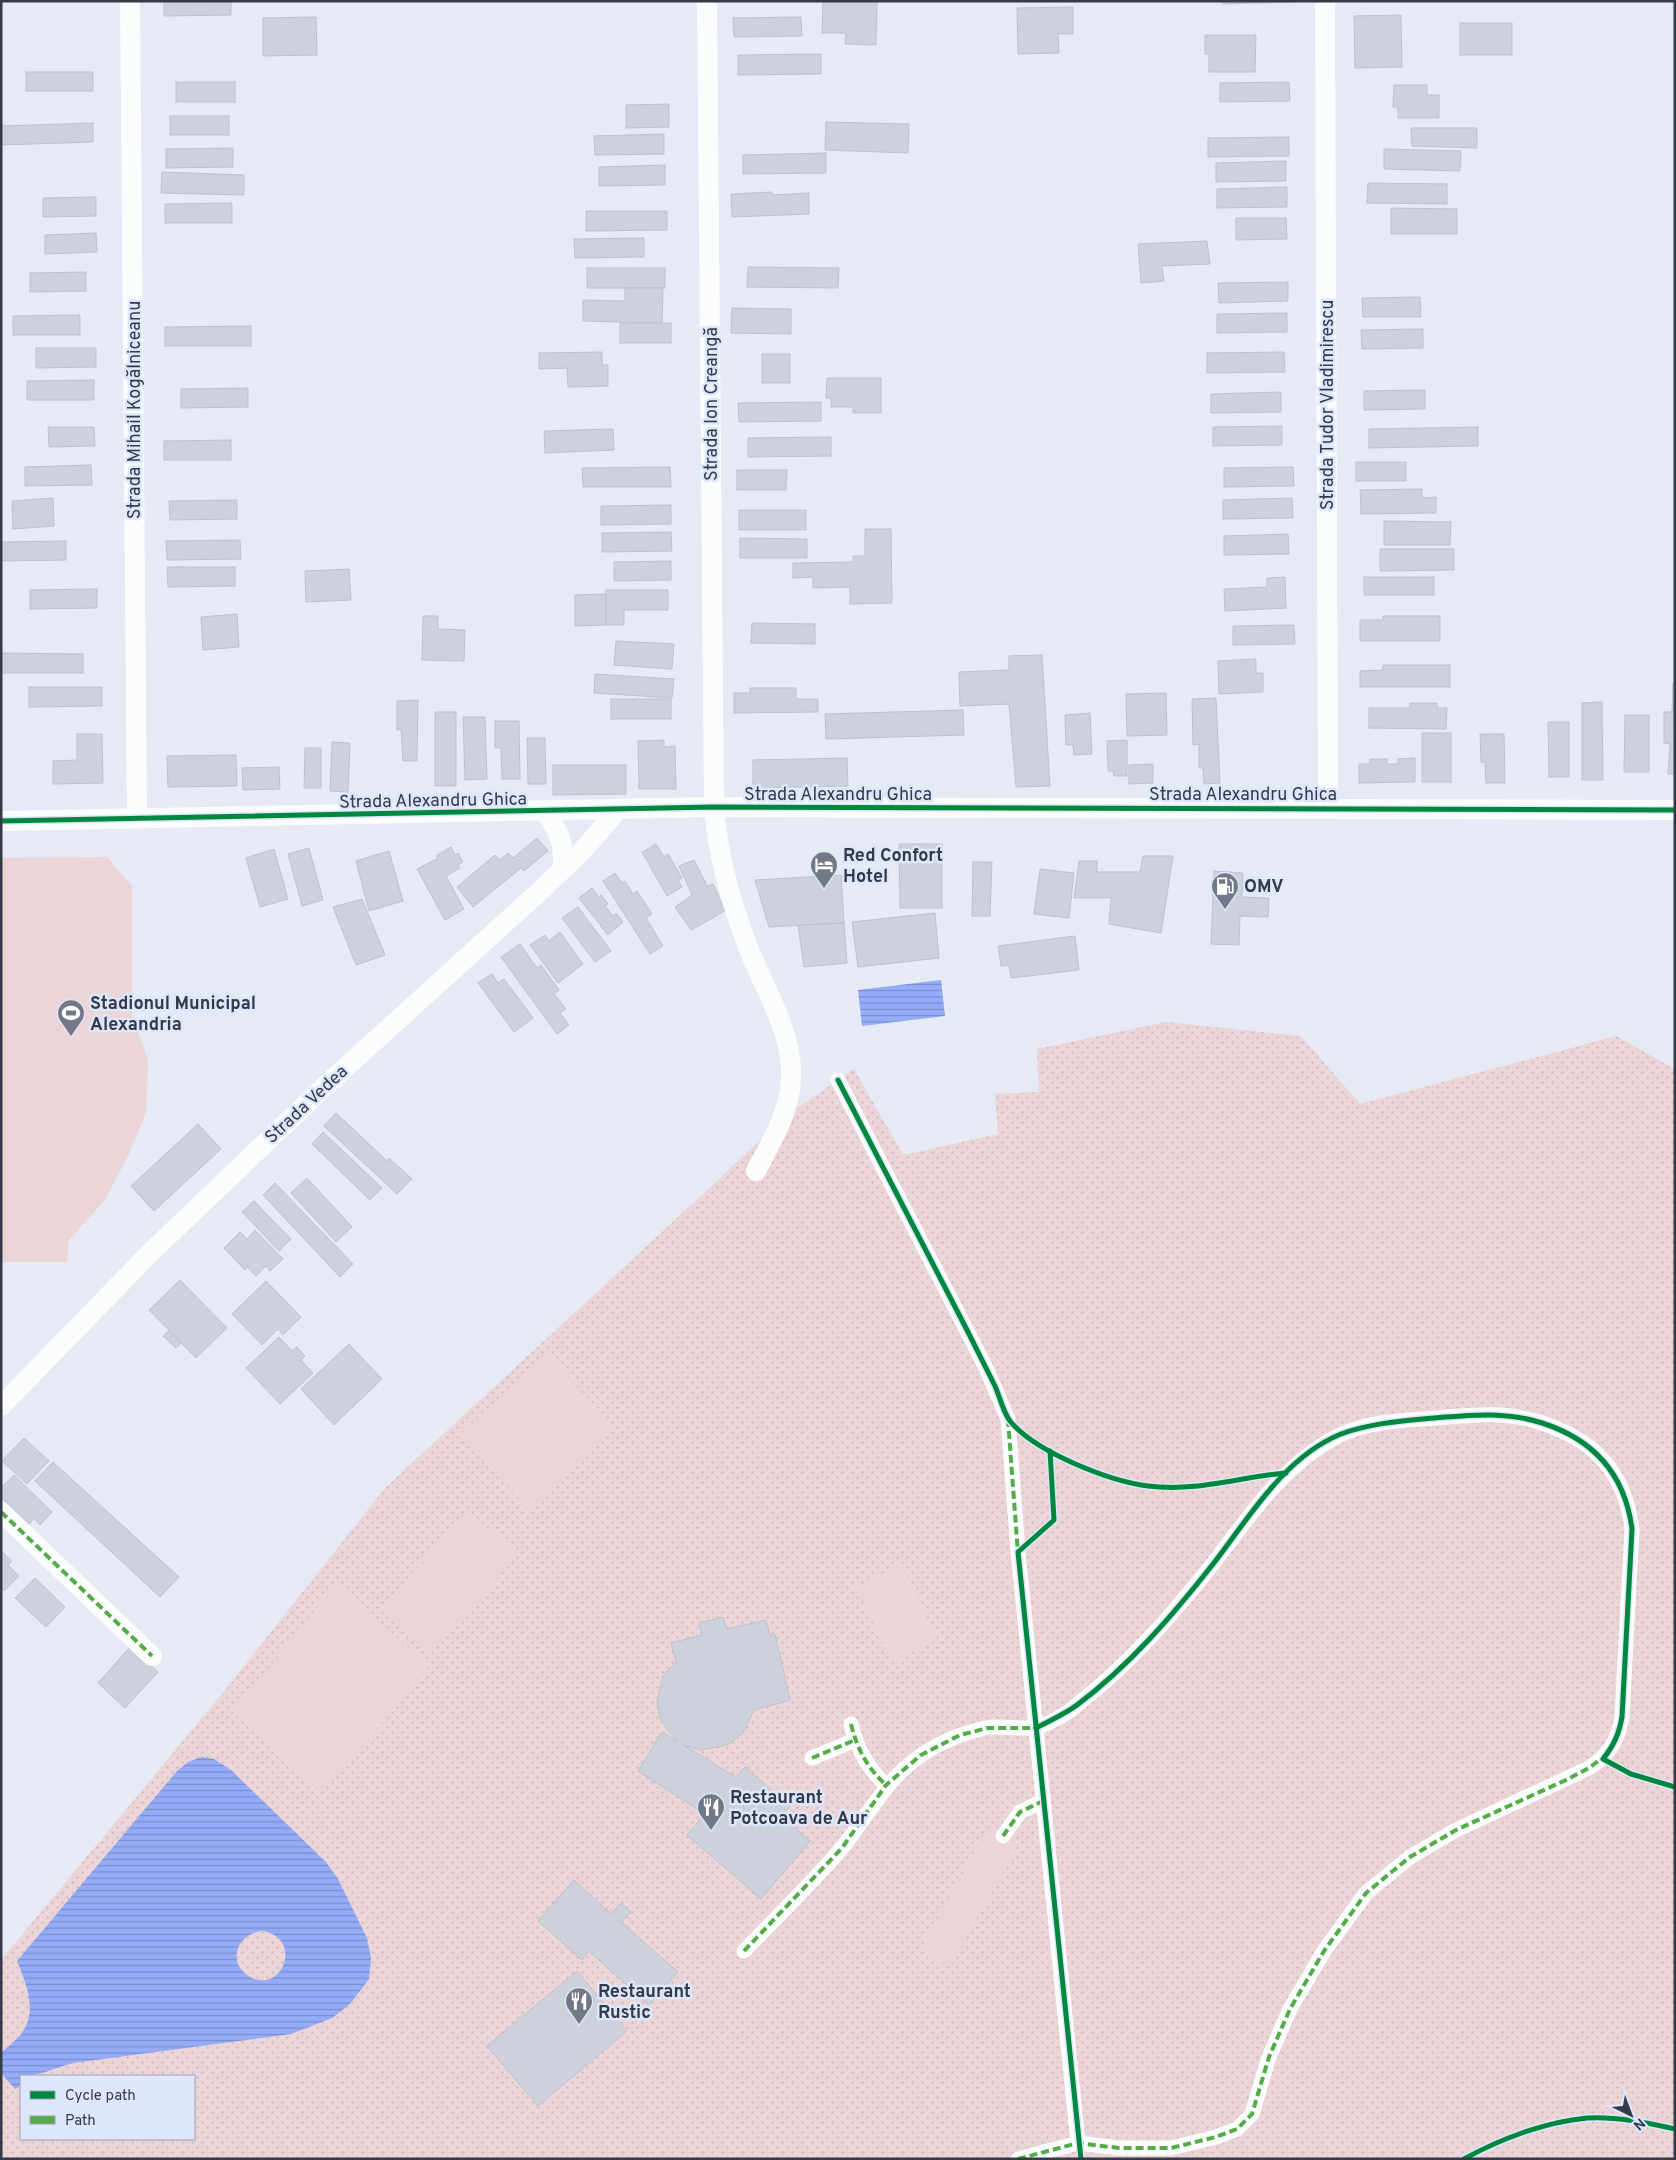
<svg xmlns="http://www.w3.org/2000/svg" width="1676" height="2160" font-family="Overpass,sans-serif">
<defs>
<pattern id="park-dots" width="8" height="8" patternUnits="userSpaceOnUse" patternTransform="scale(1.25)"><rect width="8" height="8" fill="#ecd5d6"/><path d="M2 2h.1M6 6h.1" fill="none" stroke="#cbb8b9" stroke-width="1.8" stroke-linecap="round"/></pattern>
<pattern id="water-rules" width="6" height="5" patternUnits="userSpaceOnUse" patternTransform="scale(1.25)"><rect width="6" height="5" fill="#94acf9"/><path d="M0 2.5h6" fill="none" stroke="#7a8dcc"/></pattern>
</defs>
<rect width="100%" height="100%" fill="#e5eaf5"/>
<!-- park -->
<path fill="url(#park-dots)" fill-rule="evenodd" d="M1166,1022L1301,1036L1360,1104L1616,1036L1675,1069V2159H1V1960L226,1689L385,1488L716,1182L784,1117L854,1069L903,1155L998,1134L995,1094L1039,1092L1037,1049ZM21,2076H194V2139H21Z"/>
<!-- pitch -->
<g fill="#ecd5d6">
<polygon points="107,857 132,886 132,1015 148,1060 146,1113 128,1156 105,1200 69,1240 67,1262 1,1262 1,858"/>
<polygon points="546,1354 616,1428 529,1510 459,1435"/>
<polygon points="469,1511 518,1555 429,1654 380,1609"/>
<polygon points="902,1565 938,1640 892,1662 856,1587"/>
<polygon points="338,1585 429,1666 392,1707 395,1709 321,1791 230,1710 304,1628 301,1626"/>
<polygon points="988,1828 1018,1845 950,1967 920,1950"/>
</g>
<!-- water -->
<g fill="url(#water-rules)" fill-rule="evenodd">
<polygon points="941,980 945,1016 862,1026 858,990"/>
<path d="M202,1757L214,1759L231,1770L326,1862L338,1879L367,1938L371,1958L369,1979L350,2004L332,2018L291,2034L73,2063C55,2068 39,2076 21,2076V2085L15,2089L1,2073V2053C8,2047 16,2040 22,2033C38,2010 26,1984 17,1961L177,1771L188,1762ZM262,1931C303,1937 284,1992 252,1978C246,1975 241,1970 238,1964C232,1947 246,1933 262,1931Z"/>
</g>
<!-- building -->
<g fill="#ccd1dc" stroke="#bdc1cd">
<polygon points="164,1 231,1 231,15 164,16"/>
<polygon points="823,1 877,2 876,45 845,44 846,33 822,33"/>
<polygon points="1222,1 1292,1 1292,2 1223,4"/>
<polygon points="1073,7 1073,34 1058,34 1059,53 1018,54 1017,8"/>
<polygon points="1401,15 1402,67 1355,68 1354,16"/>
<polygon points="316,17 317,55 263,56 263,18"/>
<polygon points="801,17 802,36 734,37 733,18"/>
<rect x="1460" y="23" width="52" height="32"/>
<polygon points="1205,35 1256,35 1255,72 1209,72 1209,54 1205,54"/>
<polygon points="821,54 821,74 738,75 738,55"/>
<rect x="26" y="72" width="67" height="19"/>
<rect x="176" y="82" width="59" height="20"/>
<polygon points="1289,82 1290,101 1220,102 1220,83"/>
<polygon points="1394,85 1427,85 1427,95 1439,95 1439,118 1398,118 1398,107 1393,107"/>
<polygon points="669,104 669,127 626,128 626,105"/>
<rect x="170" y="116" width="59" height="19"/>
<polygon points="826,122 909,124 908,153 825,150"/>
<polygon points="93,123 93,142 1,145 1,126"/>
<polygon points="1411,128 1477,128 1477,148 1412,146"/>
<polygon points="664,134 664,154 595,155 594,136"/>
<polygon points="1289,137 1289,156 1208,157 1208,138"/>
<polygon points="233,148 233,167 166,168 166,149"/>
<polygon points="1384,149 1461,151 1460,171 1384,169"/>
<polygon points="826,153 826,173 743,174 743,155"/>
<polygon points="1286,161 1286,181 1216,182 1216,163"/>
<polygon points="665,165 665,185 599,186 599,167"/>
<polygon points="162,172 244,175 244,195 161,193"/>
<polygon points="1368,183 1447,184 1447,204 1367,203"/>
<polygon points="1287,187 1287,207 1217,208 1217,189"/>
<polygon points="772,192 772,195 809,193 809,214 732,217 731,194"/>
<polygon points="96,197 96,216 43,217 43,198"/>
<polygon points="232,203 232,223 165,223 165,204"/>
<polygon points="1391,208 1457,209 1457,234 1391,234"/>
<polygon points="586,211 667,211 667,230 586,231"/>
<polygon points="1236,218 1286,218 1287,239 1236,240"/>
<polygon points="96,233 97,252 45,254 45,235"/>
<polygon points="644,238 644,257 575,258 574,239"/>
<polygon points="1207,241 1210,264 1162,266 1164,281 1141,283 1138,244"/>
<polygon points="748,267 839,268 838,288 747,287"/>
<rect x="587" y="268" width="78" height="20"/>
<polygon points="86,272 86,291 30,292 30,273"/>
<polygon points="1288,282 1288,301 1219,303 1218,283"/>
<polygon points="625,288 663,288 662,323 583,321 583,300 625,301"/>
<polygon points="1420,297 1421,317 1363,317 1362,298"/>
<polygon points="732,308 791,309 791,334 731,333"/>
<polygon points="1287,313 1287,332 1217,333 1217,314"/>
<polygon points="80,315 80,335 13,335 13,316"/>
<rect x="620" y="323" width="51" height="20"/>
<polygon points="251,326 251,346 165,346 165,327"/>
<polygon points="1423,329 1423,348 1362,349 1361,330"/>
<polygon points="36,348 96,348 96,367 36,368"/>
<polygon points="602,352 602,365 608,365 608,386 568,387 567,368 539,369 539,353"/>
<polygon points="1284,352 1285,372 1207,373 1207,353"/>
<rect x="762" y="354" width="28" height="29"/>
<polygon points="827,378 881,378 881,413 853,413 853,407 831,407 831,398 826,398"/>
<polygon points="94,380 94,400 27,400 27,381"/>
<polygon points="248,388 248,407 181,408 181,389"/>
<polygon points="1425,390 1425,409 1364,410 1364,391"/>
<polygon points="1281,392 1281,412 1211,413 1211,394"/>
<polygon points="821,402 821,421 739,422 738,403"/>
<polygon points="1282,426 1282,445 1213,446 1213,427"/>
<polygon points="48,427 94,427 95,446 49,447"/>
<polygon points="1478,427 1478,446 1369,448 1369,429"/>
<polygon points="613,429 614,450 545,453 544,431"/>
<polygon points="831,437 831,456 748,457 748,438"/>
<polygon points="231,440 231,460 164,460 164,441"/>
<rect x="1356" y="462" width="50" height="19"/>
<polygon points="91,465 92,485 25,486 25,467"/>
<polygon points="670,467 671,487 583,487 582,468"/>
<polygon points="1293,467 1294,486 1224,487 1224,468"/>
<polygon points="737,470 787,470 786,490 737,490"/>
<polygon points="1422,489 1422,498 1436,497 1436,513 1361,514 1360,490"/>
<polygon points="53,498 54,526 13,529 12,501"/>
<polygon points="1292,498 1293,518 1223,519 1223,500"/>
<polygon points="237,500 237,519 170,520 169,501"/>
<polygon points="671,505 671,524 601,525 601,506"/>
<rect x="739" y="510" width="67" height="20"/>
<polygon points="1384,521 1451,522 1450,545 1384,545"/>
<polygon points="865,529 891,529 892,603 850,604 850,587 813,588 813,577 793,578 793,563 853,562 853,556 865,556"/>
<polygon points="671,532 672,551 602,552 602,533"/>
<polygon points="1288,534 1289,554 1224,555 1224,536"/>
<polygon points="740,538 807,539 807,558 740,558"/>
<polygon points="240,540 241,559 167,560 166,541"/>
<polygon points="66,541 66,560 1,561 1,542"/>
<polygon points="1380,549 1454,549 1454,570 1380,571"/>
<polygon points="671,561 671,580 614,581 614,562"/>
<polygon points="167,567 235,567 235,586 168,587"/>
<polygon points="349,569 351,600 306,602 305,571"/>
<polygon points="1285,577 1286,608 1225,611 1224,589 1267,587 1267,578"/>
<rect x="1364" y="577" width="70" height="18"/>
<polygon points="97,589 97,608 30,609 30,590"/>
<polygon points="606,590 668,590 668,610 624,610 624,625 606,625"/>
<polygon points="606,594 606,625 575,626 575,595"/>
<polygon points="237,614 239,647 203,650 201,617"/>
<polygon points="423,616 438,616 438,629 465,630 464,661 422,660"/>
<polygon points="1383,616 1440,616 1440,641 1360,641 1360,620 1383,620"/>
<polygon points="752,623 815,624 815,644 751,643"/>
<polygon points="1294,625 1295,644 1233,645 1233,626"/>
<polygon points="616,641 674,644 672,669 614,665"/>
<polygon points="1,653 83,654 83,673 1,673"/>
<polygon points="1042,655 1050,786 1016,787 1009,704 960,706 959,672 1009,670 1009,656"/>
<polygon points="1256,659 1256,673 1263,673 1263,692 1219,694 1218,661"/>
<polygon points="1383,665 1450,665 1450,687 1360,687 1360,671 1383,670"/>
<polygon points="595,674 674,679 672,698 594,693"/>
<polygon points="1673,683 1675,774 1668,774 1670,744 1664,743 1664,712 1672,712"/>
<polygon points="29,687 102,687 102,706 29,707"/>
<polygon points="750,688 796,688 796,699 818,699 818,712 734,713 734,693 750,693"/>
<polygon points="1166,693 1167,735 1127,736 1126,694"/>
<polygon points="1216,698 1220,783 1204,784 1203,768 1199,768 1199,744 1193,745 1192,699"/>
<rect x="611" y="699" width="60" height="20"/>
<polygon points="418,700 417,761 403,761 401,729 397,730 397,701"/>
<polygon points="1602,702 1603,780 1582,780 1582,703"/>
<polygon points="1410,703 1437,703 1437,708 1447,708 1446,729 1369,728 1369,708 1410,708"/>
<polygon points="963,710 964,735 826,739 825,714"/>
<rect x="435" y="712" width="21" height="74"/>
<polygon points="1090,713 1092,754 1074,755 1073,745 1066,745 1065,715"/>
<polygon points="1625,715 1649,715 1649,772 1624,772"/>
<polygon points="463,717 485,717 487,779 465,780"/>
<polygon points="495,721 519,721 520,779 502,779 501,748 495,748"/>
<polygon points="1548,722 1569,722 1569,777 1549,777"/>
<rect x="1422" y="733" width="29" height="49"/>
<polygon points="77,734 102,734 103,783 53,784 53,761 77,760"/>
<polygon points="1480,734 1504,734 1505,783 1486,783 1485,762 1481,762"/>
<polygon points="527,738 545,738 546,784 528,784"/>
<polygon points="664,740 664,747 675,746 676,789 639,789 638,741"/>
<polygon points="1127,740 1127,776 1114,776 1113,771 1108,771 1107,741"/>
<polygon points="332,742 350,743 348,792 330,791"/>
<polygon points="305,748 321,748 321,788 304,788"/>
<polygon points="236,755 237,786 168,787 167,756"/>
<polygon points="847,758 848,786 753,788 753,760"/>
<polygon points="1415,758 1415,782 1359,783 1359,764 1370,764 1370,759 1387,759 1387,764 1398,764 1398,759"/>
<polygon points="1153,764 1153,783 1129,784 1129,765"/>
<polygon points="553,765 626,765 626,794 553,795"/>
<polygon points="279,767 280,789 243,790 242,768"/>
<polygon points="537,838 548,851 524,871 521,868 473,907 457,887 495,855 500,860 508,853 513,858"/>
<polygon points="656,844 664,857 668,854 682,878 678,880 682,887 667,896 642,852"/>
<polygon points="899,844 942,844 942,908 900,908"/>
<polygon points="451,847 455,855 458,853 463,862 458,865 460,868 446,876 464,909 445,920 417,869 438,858 436,856"/>
<polygon points="309,848 323,900 302,906 288,854"/>
<polygon points="274,849 288,899 260,907 246,858"/>
<polygon points="389,851 403,901 369,911 356,861"/>
<polygon points="1143,856 1173,856 1161,933 1109,924 1111,898 1074,898 1079,861 1097,861 1097,872 1140,872"/>
<polygon points="694,860 707,886 713,884 725,911 691,930 675,907 692,895 679,866"/>
<polygon points="973,862 992,862 990,916 972,916"/>
<polygon points="1040,869 1074,873 1069,918 1034,914"/>
<polygon points="1214,871 1243,873 1242,897 1269,898 1268,917 1240,916 1239,945 1211,944"/>
<polygon points="615,873 622,883 625,881 633,894 637,891 652,914 646,918 663,946 650,954 603,881"/>
<polygon points="841,875 844,923 769,927 755,880"/>
<polygon points="592,888 599,897 601,895 608,904 605,906 613,916 616,913 623,922 608,935 579,898"/>
<polygon points="362,899 385,955 356,965 333,907"/>
<polygon points="578,907 611,951 595,962 562,918"/>
<polygon points="935,913 939,958 858,967 852,922"/>
<polygon points="844,923 847,963 804,967 798,925"/>
<polygon points="560,932 583,964 558,983 530,945 545,935 549,941"/>
<polygon points="1075,936 1079,970 1011,978 1009,965 1001,966 998,946"/>
<polygon points="520,944 537,968 541,965 559,990 554,994 566,1009 560,1013 569,1025 557,1034 501,957"/>
<polygon points="492,974 498,983 504,979 533,1018 514,1032 478,983"/>
<polygon points="336,1113 387,1161 389,1158 412,1179 397,1194 324,1126"/>
<polygon points="198,1124 221,1149 154,1211 131,1186"/>
<polygon points="323,1132 382,1188 370,1200 312,1144"/>
<polygon points="307,1178 352,1227 336,1242 291,1193"/>
<polygon points="275,1183 353,1264 340,1277 263,1195"/>
<polygon points="254,1201 291,1239 279,1251 242,1212"/>
<polygon points="255,1230 283,1259 270,1271 266,1266 256,1276 247,1267 245,1270 224,1248 240,1232 247,1239"/>
<polygon points="180,1280 227,1328 196,1358 149,1310"/>
<polygon points="266,1281 301,1317 283,1335 278,1329 262,1345 232,1314"/>
<polygon points="169,1330 181,1343 176,1348 163,1336"/>
<polygon points="279,1337 292,1351 297,1347 305,1356 301,1360 313,1373 280,1404 246,1368"/>
<polygon points="349,1344 382,1379 334,1425 301,1389"/>
<polygon points="24,1438 49,1461 27,1484 2,1461"/>
<polygon points="53,1462 179,1577 160,1597 35,1481"/>
<polygon points="14,1475 52,1512 40,1525 34,1519 29,1524 1,1497 1,1488"/>
<polygon points="1,1551 12,1561 8,1565 19,1576 4,1591 1,1588"/>
<polygon points="35,1578 65,1607 46,1627 15,1598"/>
<polygon points="723,1617 727,1629 766,1620 770,1636 775,1634 790,1700 754,1710 743,1733 727,1745 701,1750 683,1745 736,1777 745,1767 790,1806 781,1816 810,1841 761,1899 687,1835 705,1814 638,1771 662,1732 677,1741 661,1721 657,1701 663,1676 676,1662 671,1643 702,1635 699,1623"/>
<polygon points="130,1647 158,1672 125,1708 98,1683"/>
<polygon points="574,1880 611,1914 621,1903 631,1912 621,1922 678,1972 649,2005 589,1951 582,1960 538,1921"/>
<polygon points="577,1971 627,2031 538,2106 487,2046"/>
</g>
<g fill="none" stroke-linecap="round" stroke-linejoin="round">
<!-- pedestrian -->
<g stroke="#fbfcfe" stroke-width="15">
<polyline points="838,1080 986,1368 1008,1419 1018,1552 1078,2143"/>
<path d="M851,1724C857,1749 868,1769 886,1785"/>
<polyline points="812,1758 855,1740"/>
<polyline points="1003,1836 1020,1812 1043,1801"/>
<path d="M744,1951C777,1917 811,1884 841,1849C873,1810 888,1772 936,1746C951,1738 968,1732 985,1728C1000,1725 1016,1729 1032,1728C1045,1727 1068,1713 1078,1704C1129,1664 1172,1615 1212,1565C1249,1517 1282,1465 1338,1436C1367,1421 1402,1421 1435,1418C1471,1415 1504,1411 1539,1422C1594,1439 1625,1472 1632,1529L1622,1717C1618,1740 1609,1755 1589,1768L1456,1830L1410,1857L1366,1893L1324,1951L1290,2009L1269,2057L1252,2114L1237,2129L1216,2137L1171,2148H1119L1078,2143L1018,2159"/>
</g>
<!-- minor -->
<g stroke="#fbfcfe" stroke-width="20">
<polyline points="130,1 137,819"/>
<path d="M707,1L714,807C718,856 730,901 748,947C764,989 794,1033 791,1080C789,1114 771,1142 756,1171"/>
<polyline points="1325,1 1328,808"/>
<path d="M545,812C560,833 564,842 563,868"/>
<polyline points="1,821 714,807 1675,810"/>
<polyline points="1,1406 151,1252 325,1086 539,892 583,850 618,810"/>
<polyline points="1,1512 152,1656"/>
</g>
<!-- quiet -->
<g stroke="#54ac47" stroke-width="4" stroke-dasharray="8 4" stroke-linecap="butt">
<polyline points="1008,1419 1018,1554"/>
<polyline points="1,1512 152,1656"/>
<path d="M851,1724C857,1749 868,1769 886,1785"/>
<polyline points="812,1758 855,1740"/>
<polyline points="1003,1836 1020,1812 1043,1801"/>
<polyline points="744,1951 842,1848 886,1785 921,1755 960,1735 988,1728 1036,1728 1040,1725"/>
<polyline points="1018,2159 1078,2143 1119,2148 1171,2148 1216,2137 1237,2129 1252,2114 1269,2057 1290,2009 1324,1951 1366,1893 1410,1857 1456,1830 1566,1780 1589,1768 1605,1756"/>
</g>
<!-- cycleway casing -->
<g stroke="#dee6fc" stroke-width="8">
<g id="cycleway">
<polyline points="1,821 714,807 1675,810"/>
<path d="M838,1080C881,1164 925,1248 968,1332C977,1350 986,1368 995,1386C1000,1397 1003,1412 1010,1421C1035,1452 1109,1481 1148,1486C1198,1492 1238,1477 1286,1473"/>
<polyline points="1050,1451 1054,1520 1018,1552 1081,2159"/>
<path d="M1036,1728C1049,1721 1065,1714 1077,1705C1129,1666 1173,1615 1213,1564C1249,1518 1284,1457 1341,1434C1371,1423 1402,1421 1434,1418C1471,1415 1505,1411 1542,1423C1595,1440 1625,1475 1632,1529L1622,1717C1619,1734 1614,1745 1603,1759L1631,1774L1675,1787"/>
<path d="M1464,2159C1500,2139 1545,2122 1587,2118C1615,2116 1648,2123 1675,2129"/>
</g>
</g>
<!-- cycleway -->
<use href="#cycleway" stroke="#00873e" stroke-width="5"/>
</g>
<!-- icons -->
<defs>
<g id="hotel-pin" transform="scale(1.4375)"><path d="M0 17L-7.5 6A9.5 9.5 0 1 1 7.5 6Z" fill="#727885" stroke="#dee6fc"/><path d="M-6-4.5h1.5V1H6V5H4.5V3h-9V5H-6ZM-4 0a1.8 1.8 0 1 1 3.6 0ZM.5 0V-2.5h3Q6-2.5 6 0Z" fill="#fff"/></g>
<g id="fuel-pin" transform="scale(1.4375)"><path d="M0 17L-7.5 6A9.5 9.5 0 1 1 7.5 6Z" fill="#727885" stroke="#dee6fc"/><path d="M-5.5-6h7V0h2V4h1.3V-2.5L3-4.5l.8-.8L6-3V5H2.5V1h-1V6h-7ZM-4.2-4.7v3.2H.2V-4.7Z" fill="#fff"/></g>
<g id="stadium-pin" transform="scale(1.4375)"><path d="M0 17L-7.5 6A9.5 9.5 0 1 1 7.5 6Z" fill="#727885" stroke="#dee6fc"/><path d="M0-5a6.5 5 0 1 0 0 10a6.5 5 0 1 0 0-10ZM-3.5-1.8h7v3.6h-7Z" fill="#fff"/></g>
<g id="restaurant-pin" transform="scale(1.4375)"><path d="M0 17L-7.5 6A9.5 9.5 0 1 1 7.5 6Z" fill="#727885" stroke="#dee6fc"/><path d="M-5-6h1v4h1v-4h1v4h1v-4h1v5L-1.5 .5V6h-2V.5L-5-1ZM5-6V6H3V1.5H1.5Q1.5-4 5-6Z" fill="#fff"/></g>
</defs>
<g fill-rule="evenodd">
<use href="#hotel-pin" x="824" y="865"/>
<use href="#fuel-pin" x="1225" y="886"/>
<use href="#stadium-pin" x="71" y="1013"/>
<use href="#restaurant-pin" x="711" y="1807"/>
<use href="#restaurant-pin" x="579" y="2001"/>
</g>
<g text-anchor="middle" stroke-width="5" stroke-linejoin="round" paint-order="stroke">
<!-- street labels -->
<g font-size="18" fill="#343a48" stroke="#dee6fc">
<text transform="translate(711 404) rotate(-90)" y="6">Strada Ion Creangă</text>
<text transform="translate(1327 405) rotate(-90)" y="6">Strada Tudor Vladimirescu</text>
<text transform="translate(134 410) rotate(-90)" y="6">Strada Mihail Kogălniceanu</text>
<text x="838" y="800">Strada Alexandru Ghica</text>
<text x="1243" y="800">Strada Alexandru Ghica</text>
<text transform="translate(433 800) rotate(-1)" y="6">Strada Alexandru Ghica</text>
<text transform="translate(306 1104) rotate(-43)" y="6">Strada Vedea</text>
</g>
<!-- poi labels -->
<g font-size="18" font-weight="bold" fill="#343a48" stroke="#dee6fc" text-anchor="start">
<text x="843" y="861">Red Confort<tspan x="843" dy="21">Hotel</tspan></text>
<text x="1244" y="892">OMV</text>
<text x="90" y="1009">Stadionul Municipal<tspan x="90" dy="21">Alexandria</tspan></text>
<text x="730" y="1803">Restaurant<tspan x="730" dy="21">Potcoava de Aur</tspan></text>
<text x="598" y="1997">Restaurant<tspan x="598" dy="21">Rustic</tspan></text>
</g>
</g>
<!-- border -->
<rect width="1676" height="2160" fill="none" stroke="#343a48" stroke-width="5"/>
<!-- legend -->
<rect x="20" y="2075" width="175" height="65" fill="#dee6fc" stroke="#9aa1b4"/>
<rect x="30" y="2091" width="25" height="8" fill="#00873e" stroke="#9aa1b4"/>
<text x="65" y="2100" font-size="15" fill="#343a48">Cycle path</text>
<rect x="30" y="2116" width="25" height="8" fill="#54ac47" stroke="#9aa1b4"/>
<text x="65" y="2125" font-size="15" fill="#343a48">Path</text>
<!-- north arrow -->
<g transform="translate(1631 2115) rotate(138)" stroke="#dee6fc" stroke-width="4" paint-order="stroke">
<path d="M0-4L9 19L0 12L-9 19Z" fill="#343a48"/>
<text y="-8" font-size="14" font-weight="bold" text-anchor="middle" fill="#343a48">N</text>
</g>
</svg>
